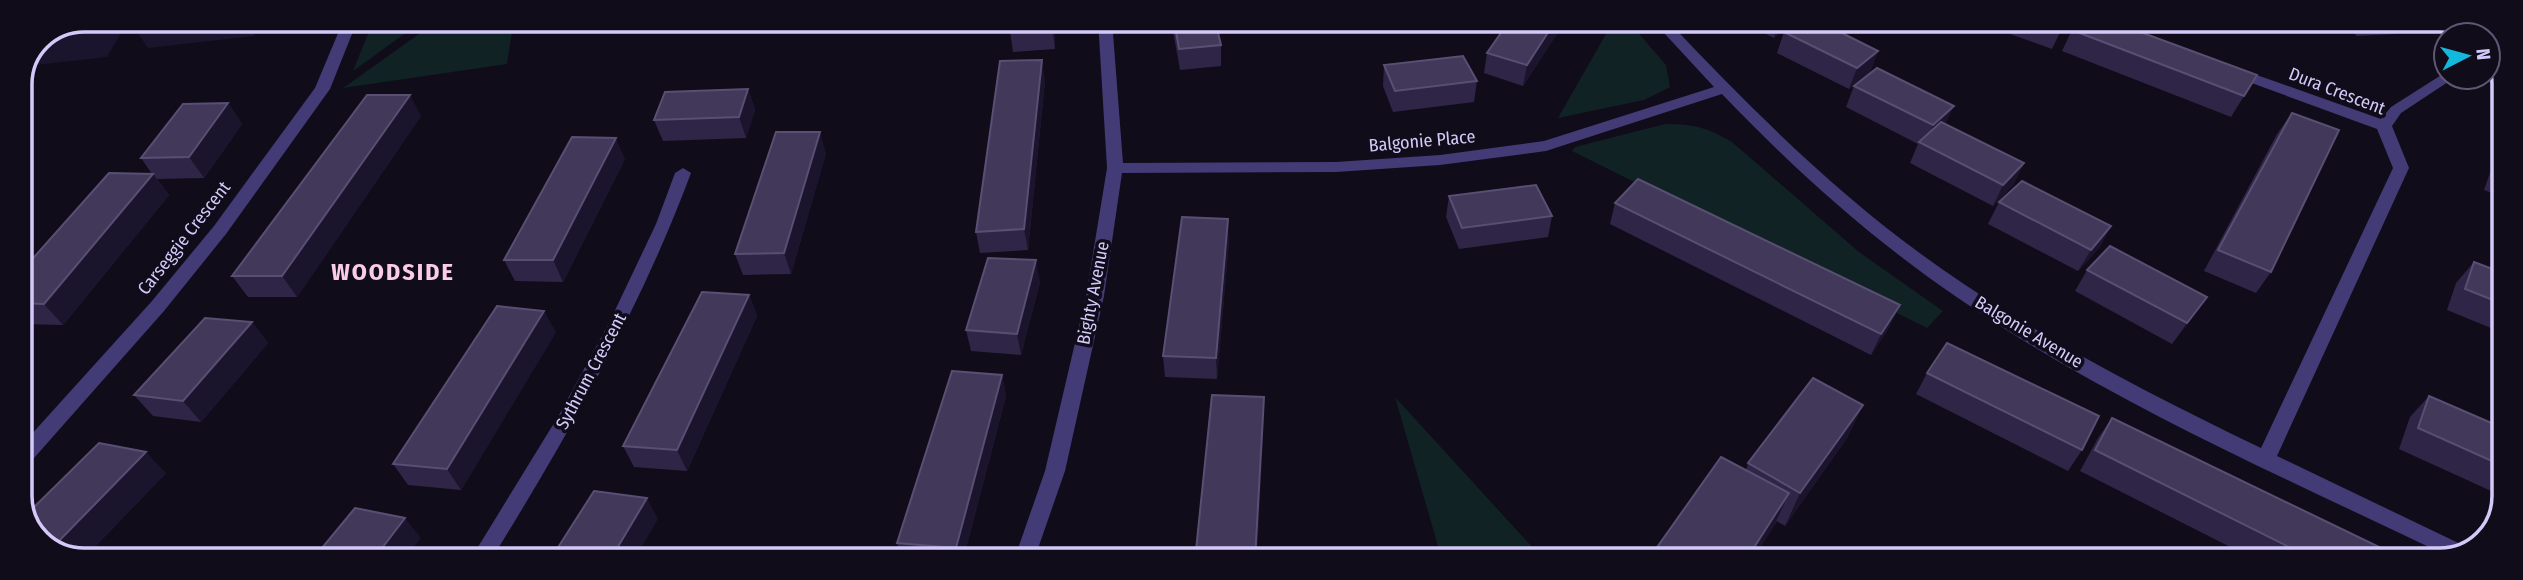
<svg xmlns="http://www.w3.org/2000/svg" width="2523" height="580" font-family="'Fira Sans Condensed',sans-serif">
<rect width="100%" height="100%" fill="#100c1a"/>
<!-- green -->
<g fill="#102223">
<polygon points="374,19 425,19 353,71"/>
<polygon points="440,19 514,19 507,64 343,88"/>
<polygon points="1614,20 1627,20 1666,65 1670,87 1644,100 1558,118"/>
<path d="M1665,124C1694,124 1706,127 1732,142L1859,252L1943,311L1927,328L1572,151L1575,147Z"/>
<polygon points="1395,397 1544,560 1442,560"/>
</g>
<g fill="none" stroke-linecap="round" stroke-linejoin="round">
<!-- minor -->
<g fill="#423b75" fill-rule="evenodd">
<polygon points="344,19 358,19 330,89 226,234 164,311 27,466 20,468 20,447 152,301 214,226 315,88"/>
<path d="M1098,20H1112L1123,163L1336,162L1440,155L1544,141L1714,87L1652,20H1667C1752,110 1840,198 1942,269C2042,339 2151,395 2261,448L2393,168L2377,129L2227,74L2225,71L2227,68H2237L2381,119L2391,107L2446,72V77H2453L2451,80L2401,113L2392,126L2409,168L2277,456L2471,549L2450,557C2273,472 2088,393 1928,277C1854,223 1785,160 1722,94L1546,151L1440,165L1336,172L1122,173L1104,296L1065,471L1034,560H1014L1045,471L1086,296L1107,168Z"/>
<polygon points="2494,55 2498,63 2488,65 2488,57"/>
<path d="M683,168L691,173C640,310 568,435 491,560H470L559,415L609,323L656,224L675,173Z"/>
</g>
</g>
<!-- wall -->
<g fill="#2f2647">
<polygon points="1055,20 1055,49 1013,52 1010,31"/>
<polygon points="1171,20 1215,20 1221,45 1221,66 1180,70"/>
<polygon points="1566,20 1523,86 1484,73 1487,53"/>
<polygon points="1739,20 1795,20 1774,38"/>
<polygon points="1971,20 2066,20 2052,49"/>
<polygon points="2339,20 2404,21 2395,34 2357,36"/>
<polygon points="2072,30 2257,75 2231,117 2062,51"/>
<polygon points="1784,32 1878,51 1870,72 1849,89 1777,53"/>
<polygon points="1384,65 1477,81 1474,102 1393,112 1383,86"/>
<polygon points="1045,81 1028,250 980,253 976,232"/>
<polygon points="1854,86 1946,124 2024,163 2013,185 1993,206 1910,163 1918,144 1846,107"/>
<polygon points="748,89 755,110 746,138 663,141 654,120"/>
<polygon points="228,103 242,124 204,178 157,179 169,195 63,325 20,324 19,274 152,174 141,158"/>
<polygon points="2292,113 2271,272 2256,293 2204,271 2277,134"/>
<polygon points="421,116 297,297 248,297 232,276"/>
<polygon points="826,153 791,274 743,275 735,254"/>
<polygon points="2503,154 2503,197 2484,190 2492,167"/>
<polygon points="625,159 563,282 515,281 504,260"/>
<polygon points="1449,196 1552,216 1548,237 1459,249 1446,217"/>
<polygon points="1999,202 2111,226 2099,248 2078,271 1988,224"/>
<polygon points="1615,203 1890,326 1871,355 1610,224"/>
<polygon points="1229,240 1217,379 1165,377 1163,356"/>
<polygon points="2474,262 2503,273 2503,333 2447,310 2456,283"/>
<polygon points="2087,270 2192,318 2172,344 2075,291"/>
<polygon points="1040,282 1021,355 971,351 966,330"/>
<polygon points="749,295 757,316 687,471 634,467 623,446"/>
<polygon points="252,322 268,343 201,422 153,416 134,395"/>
<polygon points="556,332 461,490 408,485 393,464"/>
<polygon points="1927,373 2082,450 2068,471 1916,394"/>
<polygon points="1002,375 1006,396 963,560 902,560 897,543"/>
<polygon points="2429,396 2503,428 2502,496 2399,449 2410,417"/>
<polygon points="1863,405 1847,438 1785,526 1777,521 1752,560 1648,560 1746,470 1748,463"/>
<polygon points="2112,418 2408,561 2258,561 2080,471 2098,438"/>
<polygon points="166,473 83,559 70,559 35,539"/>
</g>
<!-- shaded-wall -->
<g fill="#1b142d">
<polygon points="86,19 120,19 125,26 107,57 26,66 38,38"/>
<polygon points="128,19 263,19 254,36 148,48"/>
<polygon points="1052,20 1055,20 1055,49 1052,28"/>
<polygon points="1556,20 1566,20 1523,86 1527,65"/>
<polygon points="1779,20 1795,20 1774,38"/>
<polygon points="1878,51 1870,72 1849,89 1857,68"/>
<polygon points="1042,60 1045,81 1028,250 1024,229"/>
<polygon points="748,89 755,110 746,138 739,117"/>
<polygon points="410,95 421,116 297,297 282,276"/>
<polygon points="228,103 242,124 204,178 189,157"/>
<polygon points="1954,106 1944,127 1925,145 1933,125"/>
<polygon points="820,132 826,153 791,274 784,253"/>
<polygon points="616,138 625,159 563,282 553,260"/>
<polygon points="2024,163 2013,185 1993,206 2003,185"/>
<polygon points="153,174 169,195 63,325 44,304"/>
<polygon points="1228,219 1229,240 1217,379 1216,358"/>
<polygon points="2111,226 2099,248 2078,271 2091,250"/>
<polygon points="1036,260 1040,282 1021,355 1017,334"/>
<polygon points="749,295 757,316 687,471 677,450"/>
<polygon points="2207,297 2192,318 2172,344 2187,323"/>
<polygon points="1900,305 1890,326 1871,355 1881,334"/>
<polygon points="544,311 556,332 461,490 447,469"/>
<polygon points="252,322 268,343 201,422 183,401"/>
<polygon points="1002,375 1006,396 963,560 959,560 956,548"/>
<polygon points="1264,397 1264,418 1257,560 1255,560"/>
<polygon points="1863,405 1847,438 1785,526 1800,493"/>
<polygon points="146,452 166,473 83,559 72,559 56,544"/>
<polygon points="1789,493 1774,526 1752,560 1746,560"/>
<polygon points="647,498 658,519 634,560 610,560"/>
<polygon points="405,518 421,538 404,560 373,560"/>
</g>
<!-- building -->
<g fill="#41385a" stroke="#584f73" stroke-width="2">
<polygon points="83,19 86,19 83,24 68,26"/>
<polygon points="1010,20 1052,20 1052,28 1010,31"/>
<polygon points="1174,20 1215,20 1221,45 1179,49"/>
<polygon points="1510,20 1556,20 1527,65 1487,53"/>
<polygon points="1801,20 1816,20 1878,51 1857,68 1784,32"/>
<polygon points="2039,20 2066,20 2062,28"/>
<polygon points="2081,20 2108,20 2257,75 2244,96 2072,30"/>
<polygon points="1463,56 1477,81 1395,91 1384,65"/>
<polygon points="1042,60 1024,229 976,232 1000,61"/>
<polygon points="1877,68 1954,106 1933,125 1854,86"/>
<polygon points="748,89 739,117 654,120 665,92"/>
<polygon points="367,95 410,95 282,276 232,276"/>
<polygon points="228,103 189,157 141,158 183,104"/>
<polygon points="2292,113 2339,130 2271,272 2218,250"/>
<polygon points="1941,122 2024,163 2003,185 1919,142"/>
<polygon points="776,132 820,132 784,253 735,254"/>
<polygon points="572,137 616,138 553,260 504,260"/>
<polygon points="109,173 153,174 44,304 20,303 19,274"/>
<polygon points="1638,179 1900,305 1881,334 1615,203"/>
<polygon points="2022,181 2111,226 2091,250 1999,202"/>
<polygon points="1536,185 1552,216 1462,228 1449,196"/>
<polygon points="1182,217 1228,219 1216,358 1163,356"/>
<polygon points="2110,246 2207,297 2187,323 2087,270"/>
<polygon points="988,258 1036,260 1017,334 966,330"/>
<polygon points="2474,262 2503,273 2503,304 2465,289"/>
<polygon points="702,292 749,295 677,450 623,446"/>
<polygon points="497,306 544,311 447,469 393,464"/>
<polygon points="205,318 252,322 183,401 134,395"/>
<polygon points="1947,343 2099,416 2082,450 1927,373"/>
<polygon points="952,371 1002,375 956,548 897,543"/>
<polygon points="1813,378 1863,405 1800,493 1748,463"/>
<polygon points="1212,395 1264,397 1255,560 1195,560"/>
<polygon points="2429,396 2503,428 2503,466 2418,428"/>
<polygon points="2112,418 2408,561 2317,561 2095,450"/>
<polygon points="99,443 146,452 56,544 35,539 25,516"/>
<polygon points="1721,457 1789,493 1746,560 1648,560"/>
<polygon points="594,491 647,498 610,560 550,560"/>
<polygon points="355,508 405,518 373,560 312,560"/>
<polygon points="1932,549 1948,560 1922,560"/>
</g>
<g text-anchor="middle" stroke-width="7" stroke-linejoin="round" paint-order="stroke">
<!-- street labels -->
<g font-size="18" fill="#d4cafa" stroke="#100c1a">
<text transform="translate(2337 91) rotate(21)" y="6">Dura Crescent</text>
<text transform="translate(1422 141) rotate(-5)" y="6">Balgonie Place</text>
<text transform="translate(184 238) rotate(-52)" y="6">Carseggie Crescent</text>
<text transform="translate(1093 293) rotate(-79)" y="6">Bighty Avenue</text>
<text transform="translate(2029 332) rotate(31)" y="6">Balgonie Avenue</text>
<text transform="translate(591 371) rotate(-62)" y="6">Sythrum Crescent</text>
</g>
<!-- district labels -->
<g font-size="24" font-weight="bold" letter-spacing="2" fill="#facce6" stroke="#100c1a">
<text x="393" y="280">WOODSIDE</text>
</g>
</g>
<!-- crop -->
<path d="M0 0H2523V580H0ZM84 32H2440A52 52 0 0 1 2492 84V496A52 52 0 0 1 2440 548H84A52 52 0 0 1 32 496V84A52 52 0 0 1 84 32Z" fill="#100c1a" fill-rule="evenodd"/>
<path fill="none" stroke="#d4cafa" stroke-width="3.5" d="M84 32H2440A52 52 0 0 1 2492 84V496A52 52 0 0 1 2440 548H84A52 52 0 0 1 32 496V84A52 52 0 0 1 84 32Z"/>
<!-- north arrow -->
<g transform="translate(2467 56) rotate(84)"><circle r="33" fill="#100c1a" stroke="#5e5874" stroke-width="2"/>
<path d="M0-5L12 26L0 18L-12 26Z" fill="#14b8dc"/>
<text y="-10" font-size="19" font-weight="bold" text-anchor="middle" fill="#d4cafa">N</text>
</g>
</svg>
